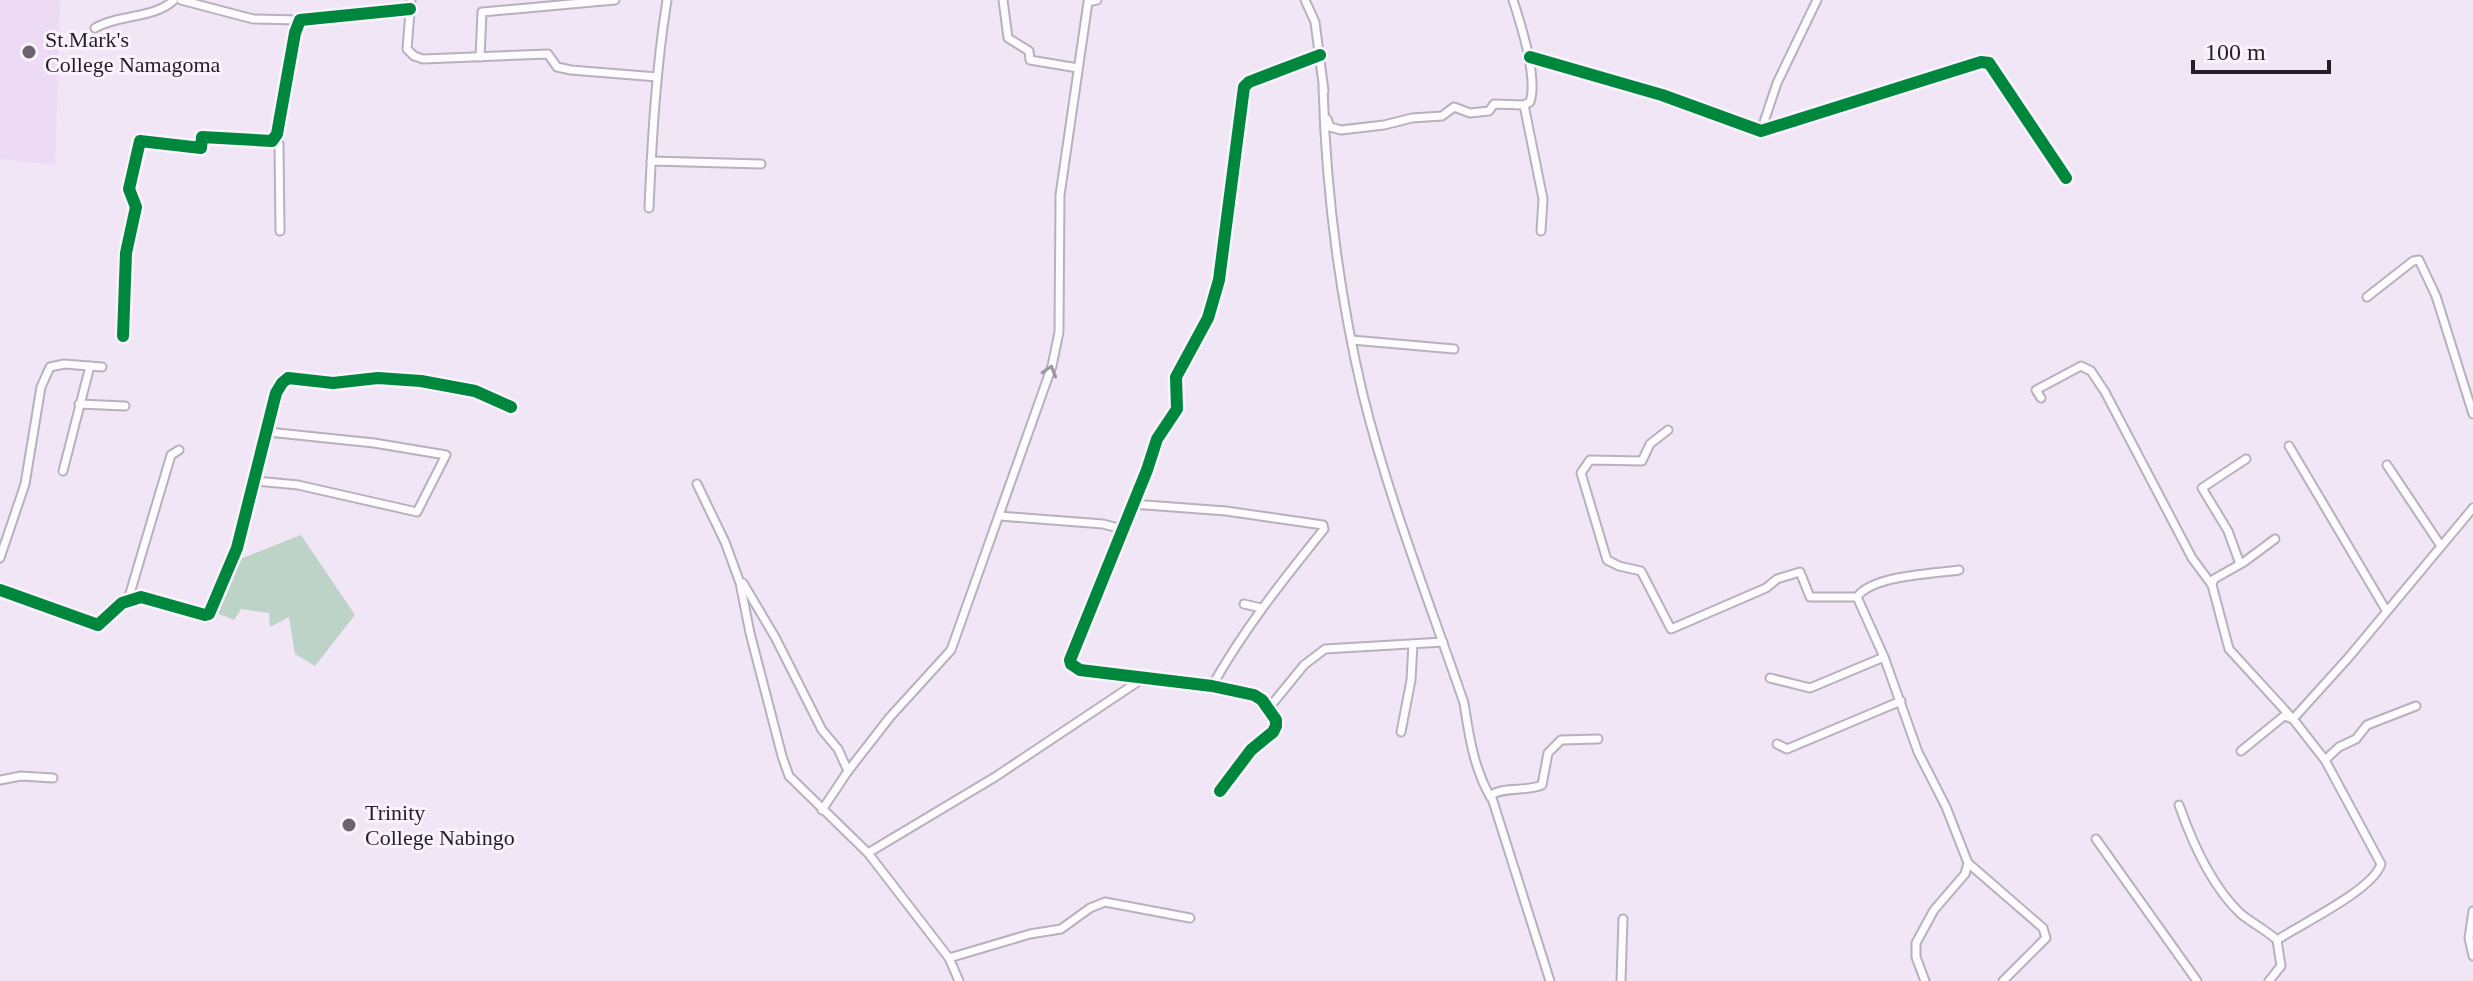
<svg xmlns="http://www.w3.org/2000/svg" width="2473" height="981" font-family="'Times New Roman',serif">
<rect width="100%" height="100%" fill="#f1e6f6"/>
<!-- built -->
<polygon fill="#eddaf5" points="0,0 60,0 55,165 0,159"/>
<!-- green -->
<polygon fill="#bed3c8" points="301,535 355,615 315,666 295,654 289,617 270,627 269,613 241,609 234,620 212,611 240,559"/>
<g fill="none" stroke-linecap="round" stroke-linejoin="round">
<!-- minor casing -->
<g stroke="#b8b0bc" stroke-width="11">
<g id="minor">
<polyline points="181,0 253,19 300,20"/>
<polyline points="411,0 407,49 414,56 423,59 548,54 557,67 571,70 657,77"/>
<polyline points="1003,0 1008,38 1029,51 1030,60 1078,68"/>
<polyline points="1305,0 1315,22 1324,91"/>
<path d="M95,28C119,14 154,19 174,0"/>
<polyline points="480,57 482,12 615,0"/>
<polyline points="1530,57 1662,95 1761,131 1981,62 1989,63 2066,178"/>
<path d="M1323,87C1326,191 1339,294 1363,395C1389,500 1429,601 1464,703C1469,736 1474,769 1491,798"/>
<polyline points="1524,105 1543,199 1541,231"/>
<path d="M1327,119L1330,127L1341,130L1384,125L1412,118L1442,116L1454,107L1470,113L1489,111L1494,104L1524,105L1530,102C1538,77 1521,25 1513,0"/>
<polyline points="1761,131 1777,83 1817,0"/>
<polyline points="275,137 279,144 280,231"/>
<polyline points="651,161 761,164"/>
<path d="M649,208C652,138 656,69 667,0"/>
<polyline points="2367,297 2413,261 2419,260 2436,296 2473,414"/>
<polyline points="123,336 126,253 136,207 129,189 140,141 201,148 202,137 272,141 277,134 295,33 300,20 410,9"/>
<polyline points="1352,340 1454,349"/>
<polyline points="2041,398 2036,390 2081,366 2091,371 2105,392 2192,558 2212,585"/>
<polyline points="79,404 125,406"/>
<polyline points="1668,430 1650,444 1642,461 1590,460 1581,473 1607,560 1619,566 1641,571 1671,629 1766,588 1777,579 1800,572 1810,597 1857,597"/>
<polyline points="2289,446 2386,610"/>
<polyline points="2387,465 2441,546"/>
<polyline points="63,471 90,366"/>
<polyline points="256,481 298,485 417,512 446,455 374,443 268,432"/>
<polyline points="697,484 725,542 740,583 750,633 782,756 789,776 868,853 949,958 959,981"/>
<path d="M1132,504L1226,511L1323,525L1324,529C1283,580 1244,629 1212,686"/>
<polyline points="1000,516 1103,524 1122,529"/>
<path d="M2275,539L2244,562L2214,579L2212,585L2229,649L2293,719L2325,760L2381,864C2373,890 2301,924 2277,940"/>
<polyline points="0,558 25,484 41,387 50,367 64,364 102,367"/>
<polyline points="2240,564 2228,531 2202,488 2246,459"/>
<polyline points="743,583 775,637 822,730 838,749 848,771"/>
<polyline points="0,590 98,625 122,603 141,597 205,615 209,614 237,548 276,393 282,383 288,378 333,383 378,378 421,381 475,391 511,407"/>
<polyline points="128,600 171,455 179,450"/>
<polyline points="1244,604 1261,608"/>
<polyline points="1770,678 1810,688 1884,657"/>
<polyline points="1269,708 1304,665 1325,649 1443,642"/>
<polyline points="1401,732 1411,680 1413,644"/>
<polyline points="1777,744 1787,749 1901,701"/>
<polyline points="2241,751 2284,716 2293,719 2349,657 2473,508"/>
<polyline points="2325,760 2339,747 2356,739 2367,725 2416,706"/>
<polyline points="0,780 21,776 53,778"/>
<polyline points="1220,791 1251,750 1273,732 1276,726 1276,720 1262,700 1254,695 1212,686 1080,670 1071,664 1070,660 1147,470 1157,439 1177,409 1176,377 1208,318 1219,280 1244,87 1249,82 1320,55"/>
<path d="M2179,805C2192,842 2211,886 2241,914C2252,923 2266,930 2277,940L2281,966L2269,981"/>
<polyline points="822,810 848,771 890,717 951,650 1052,366 1059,332 1060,195 1088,2 1097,0"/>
<polyline points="2096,839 2197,981"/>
<polyline points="868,853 995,777 1142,679"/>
<polyline points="1968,863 2043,928 2046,938 2003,981"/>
<polyline points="2473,911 2469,938 2473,956"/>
<polyline points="949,958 1030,934 1061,929 1090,908 1105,902 1190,918"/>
<path d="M1550,981L1491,795C1505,786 1526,792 1542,785L1548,753L1561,740L1598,739"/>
<polyline points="1621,981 1623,919"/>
<path d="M1925,981L1916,957V943L1934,910L1965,874L1968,863L1946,807L1918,752L1884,657L1857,597C1873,575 1933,574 1959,570"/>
</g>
</g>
<!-- minor -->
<use href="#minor" stroke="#fdfbfe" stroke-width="7"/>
<!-- cycleway casing -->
<g stroke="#faf2fd" stroke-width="17">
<g id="cycleway">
<polyline points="1530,57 1662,95 1761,131 1981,62 1989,63 2066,178"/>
<polyline points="123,336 126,253 136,207 129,189 140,141 201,148 202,137 272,141 277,134 295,33 300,20 410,9"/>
<polyline points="0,590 98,625 122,603 141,597 205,615 209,614 237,548 276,393 282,383 288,378 333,383 378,378 421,381 475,391 511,407"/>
<polyline points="1220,791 1251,750 1273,732 1276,726 1276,720 1262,700 1254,695 1212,686 1080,670 1071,664 1070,660 1147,470 1157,439 1177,409 1176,377 1208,318 1219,280 1244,87 1249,82 1320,55"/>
</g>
</g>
<!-- cycleway -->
<use href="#cycleway" stroke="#00873e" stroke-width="12"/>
</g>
<!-- one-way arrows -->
<defs><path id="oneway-chevron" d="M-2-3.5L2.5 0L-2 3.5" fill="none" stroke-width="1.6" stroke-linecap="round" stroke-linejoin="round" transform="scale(2)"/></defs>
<use stroke="#9b979e" href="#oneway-chevron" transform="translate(1050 371) rotate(-73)"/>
<!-- markers -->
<g fill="#6c6370" stroke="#faf2fd" stroke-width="3">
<circle cx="29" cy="52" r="8"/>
<circle cx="349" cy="825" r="8"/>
</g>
<g text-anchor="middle" stroke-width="6" stroke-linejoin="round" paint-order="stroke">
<!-- poi labels -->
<g font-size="22" fill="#241d28" stroke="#faf2fd" text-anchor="start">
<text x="45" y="47">St.Mark's<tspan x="45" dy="25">College Namagoma</tspan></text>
<text x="365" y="820">Trinity<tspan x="365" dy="25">College Nabingo</tspan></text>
</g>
</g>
<!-- scale -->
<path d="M2193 60v12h136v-12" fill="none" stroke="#241d28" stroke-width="4"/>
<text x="2205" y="60" font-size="24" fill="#241d28" stroke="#faf2fd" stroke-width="6" paint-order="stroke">100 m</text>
</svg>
